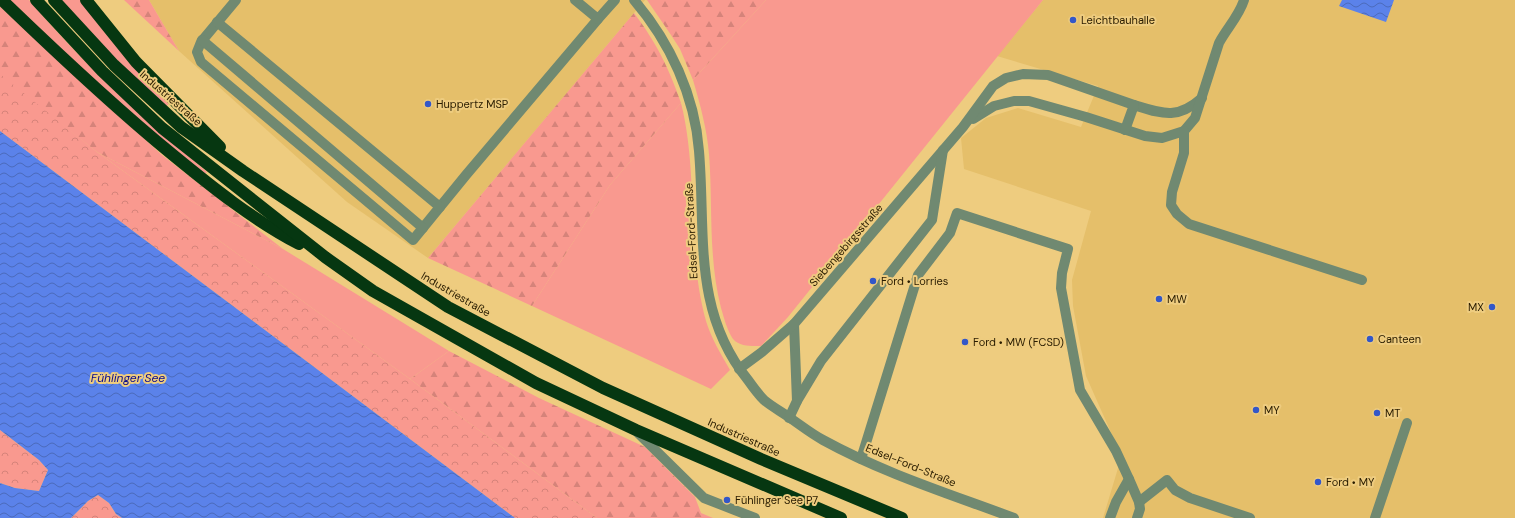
<svg xmlns="http://www.w3.org/2000/svg" width="1515" height="518" font-family="'DM Sans',sans-serif">
<defs>
<pattern id="forest-firs" width="22" height="20" patternUnits="userSpaceOnUse"><rect width="22" height="20" fill="#f9998f"/><path d="M5 1l3.5 6h-7zM16 11l3.5 6h-7z" fill="#d5837a"/></pattern>
<pattern id="park-crowns" width="20" height="18" patternUnits="userSpaceOnUse"><rect width="20" height="18" fill="#f9998f"/><path d="M2 6a3 3 0 1 1 6 0M12 15a3 3 0 1 1 6 0" fill="none" stroke="#d5837a"/></pattern>
<pattern id="water-waves" width="16" height="10" patternUnits="userSpaceOnUse"><rect width="16" height="10" fill="#5b82ea"/><path d="M0 5q4-4 8 0t8 0" fill="none" stroke="#4b6abb"/></pattern>
</defs>
<rect width="100%" height="100%" fill="#eecc7f"/>
<!-- built -->
<g fill="#e5bf6a">
<polygon points="149,0 645,0 428,258 347,202 179,51"/>
<polygon points="1043,0 1515,0 1515,518 1103,518 1122,455 1117,446 1086,376 1073,306 1072,280 1091,211 964,169 961,138 986,118 1018,108 1081,127 1098,86 997,56"/>
</g>
<!-- grass -->
<g fill="#f9998f">
<path d="M10,0H29C82,63 144,119 207,172L205,174L119,104Z"/>
<polygon points="60,0 80,0 140,74 169,104 166,106 103,47"/>
<path d="M766,0H1043L788,317L761,346C752,346 740,347 733,339C727,330 724,318 721,308C708,257 713,205 709,154C707,129 700,104 693,80Z"/>
<path d="M681,103C699,174 686,249 706,321C711,338 721,354 730,370L711,389L532,306L610,185Z"/>
<polygon points="97,152 283,249 449,351 410,379"/>
</g>
<!-- forest -->
<g fill="url(#forest-firs)">
<polygon points="124,0 149,0 179,51"/>
<polygon points="647,0 766,0 693,80 680,49 671,35"/>
<polygon points="0,6 162,155 283,249 97,152 0,76"/>
<path d="M634,13C656,42 669,68 681,103L610,185L532,306L428,258Z"/>
<polygon points="449,351 539,398 645,447 695,497 701,513 713,518 597,518 410,379"/>
</g>
<!-- park -->
<g fill="url(#park-crowns)">
<polygon points="0,74 97,152 410,379 597,518 515,518 0,131"/>
<polygon points="0,430 39,460 48,470 39,491 15,488 0,483"/>
<polygon points="98,495 109,503 116,514 122,518 71,518 88,501"/>
</g>
<!-- water -->
<g fill="url(#water-waves)">
<polygon points="1342,0 1394,0 1386,22 1339,6"/>
<polygon points="0,131 515,518 122,518 116,514 109,503 98,495 88,501 71,518 0,518 0,483 15,488 39,491 48,470 39,460 0,430"/>
</g>
<g fill="none" stroke-linecap="round" stroke-linejoin="round">
<!-- minor -->
<g stroke="#708971" stroke-width="10">
<polyline points="236,0 201,42 197,52 201,62 413,240 466,175 598,19"/>
<polyline points="575,0 598,19 615,0"/>
<path d="M634,0C670,42 695,96 699,151C706,233 692,311 748,380C753,387 758,394 764,400C772,407 784,413 793,420C803,427 812,434 823,440C883,473 950,494 1014,518"/>
<polyline points="217,22 440,207"/>
<polyline points="202,40 423,228"/>
<path d="M1134,105C1163,114 1177,120 1202,98"/>
<path d="M973,119L994,106L1014,101H1029L1086,117L1145,136L1162,138L1184,131L1195,118L1219,43C1227,28 1239,16 1244,0"/>
<polyline points="1184,131 1184,153 1172,192 1171,205 1177,214 1189,224 1362,280"/>
<polyline points="794,324 797,401"/>
<polyline points="739,369 762,352 794,324 963,127 993,86 1006,78 1023,74 1048,75 1134,105 1125,130"/>
<polyline points="789,418 797,401 821,361 932,220 943,150"/>
<polyline points="638,433 704,498 755,518"/>
<polyline points="861,459 918,275 950,233 957,213 1068,249 1062,273 1061,288 1080,390 1116,451 1129,479 1139,502 1140,509 1137,518"/>
<polyline points="1139,502 1167,480 1175,490 1190,498 1250,518"/>
<polyline points="1110,518 1116,502 1129,479"/>
<polyline points="1375,518 1407,423"/>
</g>
<!-- highway -->
<g stroke="#063711" stroke-width="12">
<path d="M2,0C57,53 113,106 173,155C212,187 253,220 299,244"/>
<polyline points="36,0 102,71 162,128 325,257 373,291 536,383 636,430 841,518"/>
<polyline points="54,0 114,65 181,127 243,171 448,307 603,388 761,459 902,518"/>
<polyline points="86,0 136,62 220,147"/>
</g>
</g>
<!-- markers -->
<g fill="#3357c8" stroke="#eecc7f" stroke-width="1.5">
<circle cx="1073" cy="20" r="4"/>
<circle cx="428" cy="104" r="4"/>
<circle cx="873" cy="281" r="4"/>
<circle cx="1159" cy="299" r="4"/>
<circle cx="1492" cy="307" r="4"/>
<circle cx="1370" cy="339" r="4"/>
<circle cx="965" cy="342" r="4"/>
<circle cx="1256" cy="410" r="4"/>
<circle cx="1377" cy="413" r="4"/>
<circle cx="1318" cy="482" r="4"/>
<circle cx="727" cy="500" r="4"/>
</g>
<g text-anchor="middle" stroke-width="4" stroke-linejoin="round" paint-order="stroke">
<!-- poi labels -->
<g font-size="11" fill="#291c00" stroke="#eecc7f" text-anchor="start">
<text x="1081" y="24">Leichtbauhalle</text>
<text x="436" y="108">Huppertz MSP</text>
<text x="881" y="285">Ford • Lorries</text>
<text x="1167" y="303">MW</text>
<text x="1484" y="311" text-anchor="end">MX</text>
<text x="1378" y="343">Canteen</text>
<text x="973" y="346">Ford • MW (FCSD)</text>
<text x="1264" y="414">MY</text>
<text x="1385" y="417">MT</text>
<text x="1326" y="486">Ford • MY</text>
<text x="735" y="504">Fühlinger See P7</text>
</g>
<!-- street labels -->
<g font-size="11" fill="#291c00" stroke="#eecc7f">
<text transform="translate(171 98) rotate(41)" y="4">Industriestraße</text>
<text transform="translate(691 231) rotate(-93)" y="4">Edsel-Ford-Straße</text>
<text transform="translate(846 245) rotate(-49)" y="4">Siebengebirgsstraße</text>
<text transform="translate(456 294) rotate(30)" y="4">Industriestraße</text>
<text transform="translate(744 437) rotate(24)" y="4">Industriestraße</text>
<text transform="translate(911 465) rotate(22)" y="4">Edsel-Ford-Straße</text>
</g>
<!-- water labels -->
<g font-size="12" font-style="italic" fill="#0a0c8d" stroke="#eecc7f">
<text x="128" y="382">Fühlinger See</text>
</g>
</g>
</svg>
